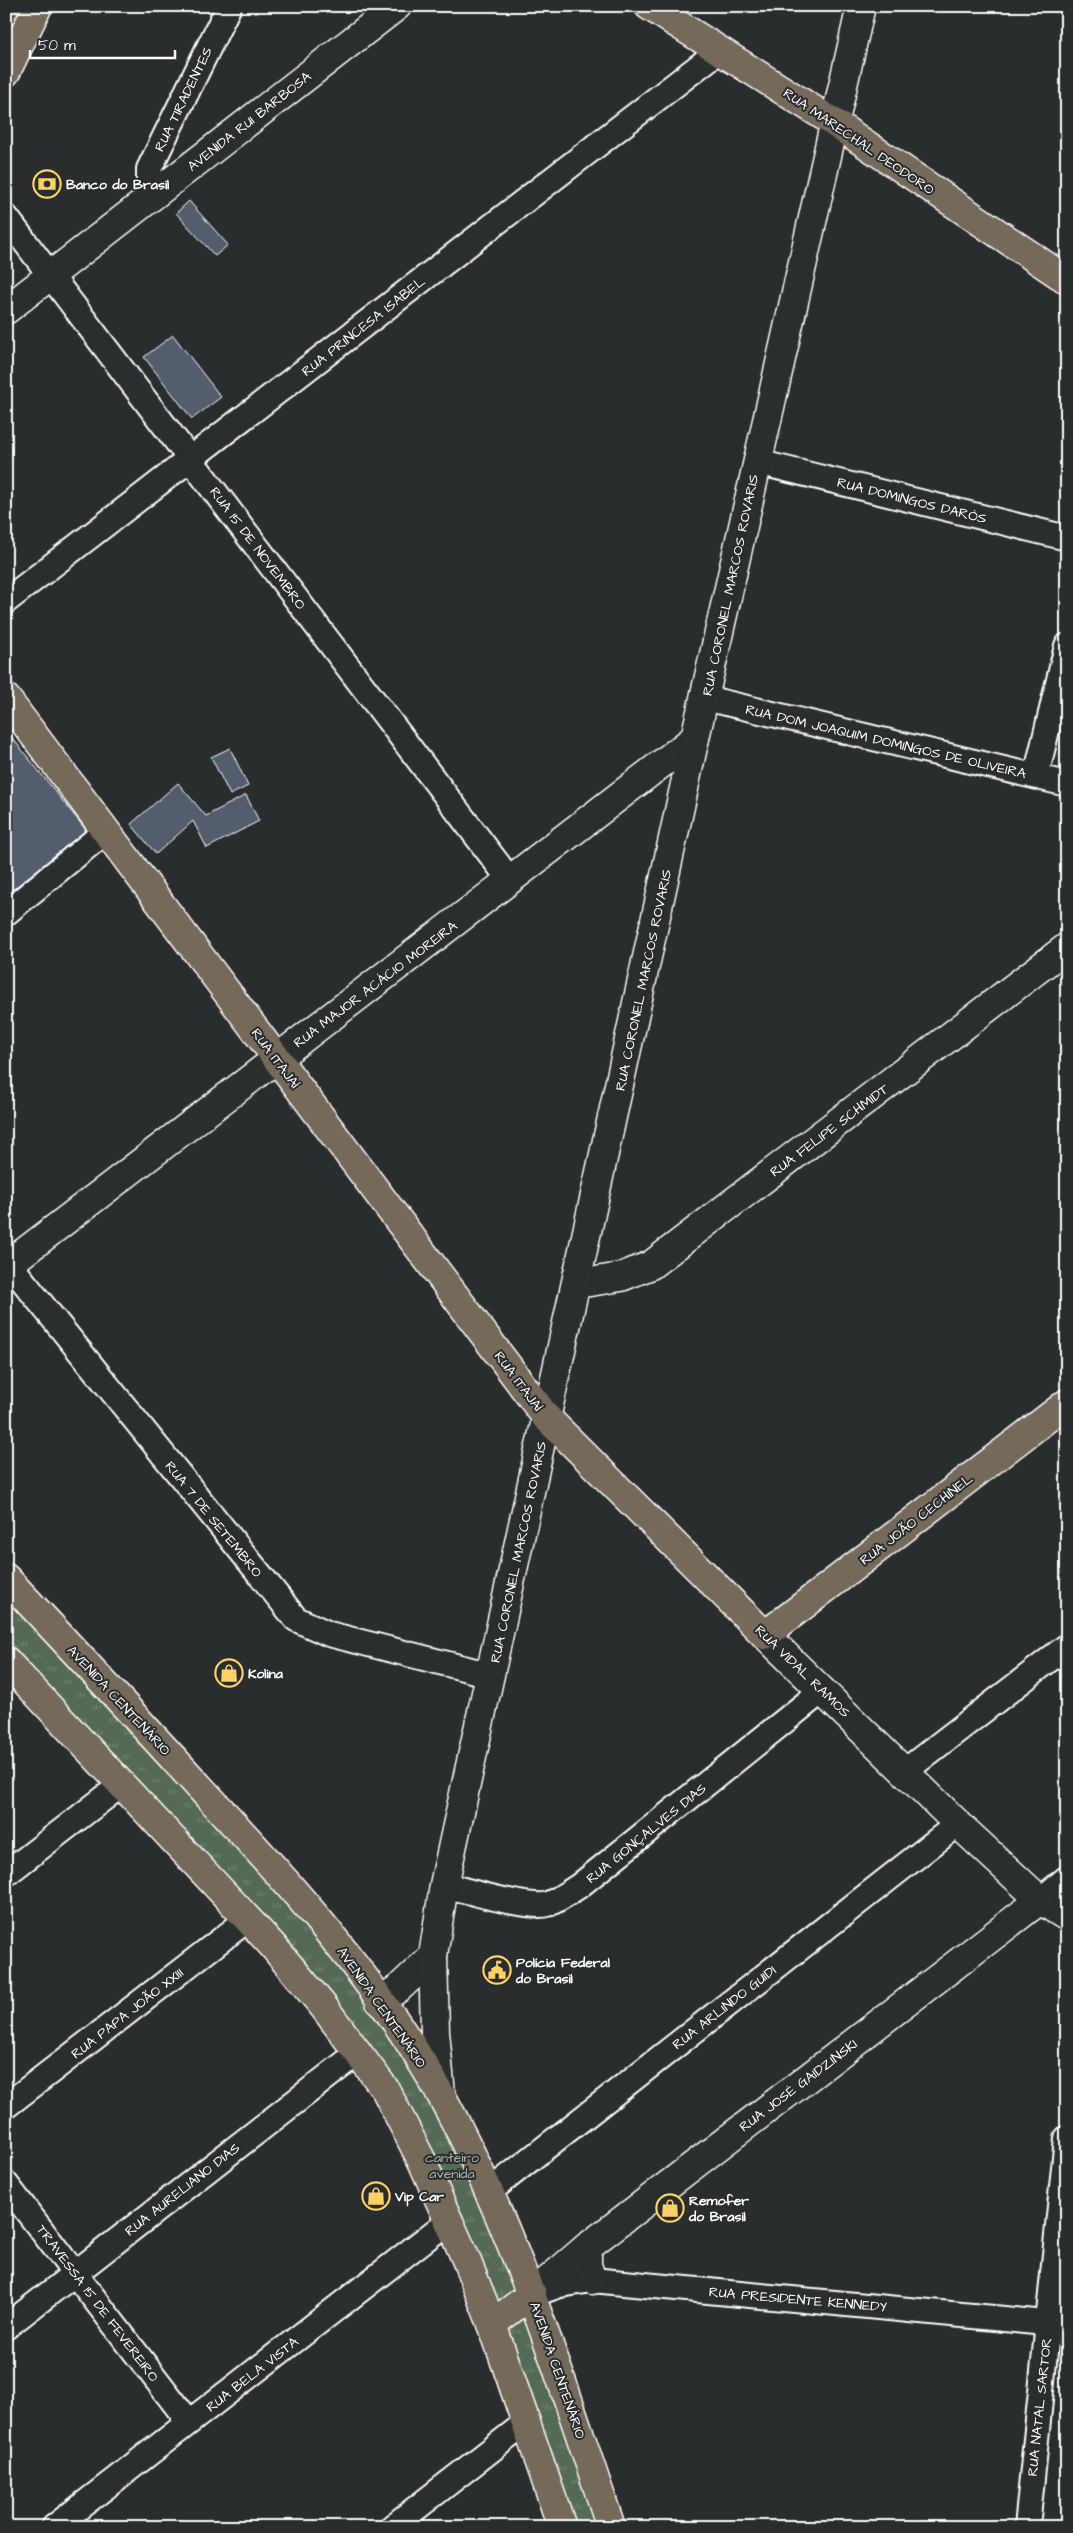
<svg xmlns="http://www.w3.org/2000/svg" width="1073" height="2533" font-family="'Architects Daughter',sans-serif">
<defs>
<pattern id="grass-tufts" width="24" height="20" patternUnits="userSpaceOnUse" patternTransform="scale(1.25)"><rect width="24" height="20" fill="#556b57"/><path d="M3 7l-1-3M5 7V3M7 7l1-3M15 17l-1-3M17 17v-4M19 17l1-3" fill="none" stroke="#6e8170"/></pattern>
</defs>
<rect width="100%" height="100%" fill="#2a2d2e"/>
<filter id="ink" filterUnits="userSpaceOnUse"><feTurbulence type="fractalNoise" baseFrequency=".02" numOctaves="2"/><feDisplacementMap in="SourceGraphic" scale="10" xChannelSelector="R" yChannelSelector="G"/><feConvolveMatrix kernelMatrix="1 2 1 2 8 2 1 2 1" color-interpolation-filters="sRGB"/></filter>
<g filter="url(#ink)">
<!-- grass -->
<g fill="url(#grass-tufts)" stroke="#aab5ab">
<polygon points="6,6 25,6 6,43"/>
<polygon points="6,1594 42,1638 143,1740 307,1922 428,2086 524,2291 493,2302 285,1939 44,1681 6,1637"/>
<polygon points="532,2313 600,2527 570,2527 504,2335"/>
</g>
<!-- building -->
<g fill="#535d6d" stroke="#fff">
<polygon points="189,201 228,245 215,256 176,213"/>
<polygon points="173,335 221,397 192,419 144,357"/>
<polygon points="6,730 86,830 6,895"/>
<polygon points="230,748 248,786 230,795 211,757"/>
<polygon points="178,783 206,816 246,795 259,821 207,848 193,821 156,854 131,824"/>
</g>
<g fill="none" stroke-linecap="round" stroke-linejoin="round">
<!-- street casing -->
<g stroke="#fff" stroke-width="28">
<g id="street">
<polyline points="156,193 149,183 149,169 229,6"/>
<polyline points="6,217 510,880"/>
<polyline points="757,462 1067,538"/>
<polyline points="6,601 720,50"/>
<polyline points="705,698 1067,784"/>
<polyline points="1036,776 1067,646"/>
<polyline points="6,913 106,831"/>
<polyline points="6,1260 296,1619 329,1634 491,1675"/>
<polyline points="905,1771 1067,1646"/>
<polyline points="6,1874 121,1785"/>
<path d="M444,1885C466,1890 529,1910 548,1904C559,1900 569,1892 579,1886L823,1690"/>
<polyline points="1040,1900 1067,1878"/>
<polyline points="6,2106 248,1919"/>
<polyline points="6,2184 189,2422"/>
<polyline points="490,2191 958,1824"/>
<polyline points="534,2294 560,2285 592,2280 1067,2325"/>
<polyline points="6,2327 359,2052"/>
<polyline points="54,2527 450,2220"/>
<polyline points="392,2527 527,2422"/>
<polyline points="1027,2527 1067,2138"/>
</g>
</g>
<!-- secondary casing -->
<g stroke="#fff" stroke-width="31">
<g id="secondary">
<polyline points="6,310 397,6"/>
<polyline points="6,1266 695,738"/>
<polyline points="577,1284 621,1277 651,1265 1067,947"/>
<polyline points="765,1635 958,1824 1040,1900 1067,1917"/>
<polyline points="380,2001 399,1988 433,1956"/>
<polyline points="441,2094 435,2032 433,1956 444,1885 695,738 861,6"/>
<polyline points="587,2247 587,2265 592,2280"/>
<polyline points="532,2294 587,2247 1040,1900"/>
</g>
</g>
<!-- primary casing -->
<g stroke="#fff" stroke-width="31">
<g id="primary">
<polyline points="649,6 833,122 1067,280"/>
<polyline points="6,72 38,6"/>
<polyline points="6,698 546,1417 765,1635 1067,1403"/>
<path d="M6,1578C73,1649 139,1721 205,1793C292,1886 379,1983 441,2095C516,2231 561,2380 611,2527"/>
<polyline points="6,1661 272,1945 323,2006 385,2089 421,2159 465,2257 492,2324 562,2527"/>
<polyline points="492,2324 532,2294"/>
</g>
</g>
<!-- street -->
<use href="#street" stroke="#2a2d2e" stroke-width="24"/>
<!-- secondary -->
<use href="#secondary" stroke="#2a2d2e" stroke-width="28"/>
<!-- primary -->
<use href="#primary" stroke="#746a5a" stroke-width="28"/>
</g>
</g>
<!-- icons -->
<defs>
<g id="bank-ring" transform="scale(1.4375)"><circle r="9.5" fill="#2a2d2e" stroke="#ffd166" stroke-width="1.5"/><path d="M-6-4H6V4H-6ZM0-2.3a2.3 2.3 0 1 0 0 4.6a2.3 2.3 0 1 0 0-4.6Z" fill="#ffd166"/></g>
<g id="shop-ring" transform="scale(1.4375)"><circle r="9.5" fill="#2a2d2e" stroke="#ffd166" stroke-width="1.5"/><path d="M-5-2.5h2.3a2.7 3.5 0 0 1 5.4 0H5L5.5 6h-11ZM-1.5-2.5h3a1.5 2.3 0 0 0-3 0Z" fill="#ffd166"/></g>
<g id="civic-ring" transform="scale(1.4375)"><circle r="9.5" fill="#2a2d2e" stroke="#ffd166" stroke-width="1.5"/><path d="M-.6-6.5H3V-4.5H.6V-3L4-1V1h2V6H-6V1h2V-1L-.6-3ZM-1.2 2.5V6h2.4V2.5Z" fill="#ffd166"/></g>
</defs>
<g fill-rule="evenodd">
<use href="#bank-ring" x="47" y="184"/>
<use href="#shop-ring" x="229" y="1673"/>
<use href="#civic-ring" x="497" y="1970"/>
<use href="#shop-ring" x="376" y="2196"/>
<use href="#shop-ring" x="670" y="2208"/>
</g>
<g text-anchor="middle" stroke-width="4" stroke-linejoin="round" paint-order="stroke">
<!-- street labels -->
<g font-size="14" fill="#fff" stroke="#2a2d2e">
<text transform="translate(183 99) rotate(-64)" y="5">RUA TIRADENTES</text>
<text transform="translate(249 121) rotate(-38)" y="5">AVENIDA RUI BARBOSA</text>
<text transform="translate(859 141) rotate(34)" y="5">RUA MARECHAL DEODORO</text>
<text transform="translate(363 326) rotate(-38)" y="5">RUA PRINCESA ISABEL</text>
<text transform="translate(912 500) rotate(14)" y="5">RUA DOMINGOS DARÓS</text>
<text transform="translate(258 548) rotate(53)" y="5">RUA 15 DE NOVEMBRO</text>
<text transform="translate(730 585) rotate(-78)" y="5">RUA CORONEL MARCOS ROVARIS</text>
<text transform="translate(886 741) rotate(13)" y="5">RUA DOM JOAQUIM DOMINGOS DE OLIVEIRA</text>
<text transform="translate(643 980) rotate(-78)" y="5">RUA CORONEL MARCOS ROVARIS</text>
<text transform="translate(375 984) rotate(-37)" y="5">RUA MAJOR ACÁCIO MOREIRA</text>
<text transform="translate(276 1058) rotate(53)" y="5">RUA ITAJAÍ</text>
<text transform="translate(829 1130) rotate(-37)" y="5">RUA FELIPE SCHMIDT</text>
<text transform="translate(519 1381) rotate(53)" y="5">RUA ITAJAÍ</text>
<text transform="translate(214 1519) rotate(51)" y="5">RUA 7 DE SETEMBRO</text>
<text transform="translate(916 1519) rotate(-38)" y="5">RUA JOÃO CECHINEL</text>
<text transform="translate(518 1552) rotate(-78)" y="5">RUA CORONEL MARCOS ROVARIS</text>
<text transform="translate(803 1671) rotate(44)" y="5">RUA VIDAL RAMOS</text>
<text transform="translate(119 1700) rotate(47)" y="5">AVENIDA CENTENÁRIO</text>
<text transform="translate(646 1833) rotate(-39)" y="5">RUA GONÇALVES DIAS</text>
<text transform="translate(382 2007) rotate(55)" y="5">AVENIDA CENTENÁRIO</text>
<text transform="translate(724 2007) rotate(-38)" y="5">RUA ARLINDO GUIDI</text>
<text transform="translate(127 2013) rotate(-38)" y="5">RUA PAPA JOÃO XXIII</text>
<text transform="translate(798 2085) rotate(-37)" y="5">RUA JOSÉ GAIDZINSKI</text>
<text transform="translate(182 2189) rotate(-38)" y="5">RUA AURELIANO DIAS</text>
<text transform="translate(798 2299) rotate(5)" y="5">RUA PRESIDENTE KENNEDY</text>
<text transform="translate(98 2303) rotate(53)" y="5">TRAVESSA 15 DE FEVEREIRO</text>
<text transform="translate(558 2370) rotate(71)" y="5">AVENIDA CENTENÁRIO</text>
<text transform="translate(252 2374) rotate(-38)" y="5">RUA BELA VISTA</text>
<text transform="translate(1039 2407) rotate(-84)" y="5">RUA NATAL SARTOR</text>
</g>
<!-- poi labels -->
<g font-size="14" font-weight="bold" fill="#fff" stroke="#2a2d2e" text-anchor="start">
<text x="66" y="189">Banco do Brasil</text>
<text x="248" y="1678">Kolina</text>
<text x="516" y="1967">Polícia Federal<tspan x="516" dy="16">do Brasil</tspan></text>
<text x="395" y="2201">Vip Car</text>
<text x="689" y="2205">Remofer<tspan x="689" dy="16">do Brasil</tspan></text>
</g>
<!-- park labels -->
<g font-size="14" fill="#aab5ab" stroke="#2a2d2e">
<text x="452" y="2162">canteiro<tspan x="452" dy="16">avenida</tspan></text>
</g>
</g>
<!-- margin -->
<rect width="1073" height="2533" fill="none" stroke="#2a2d2e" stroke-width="25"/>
<rect x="12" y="12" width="1048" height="2508" fill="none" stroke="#fff" stroke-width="2" filter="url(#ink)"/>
<!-- scale -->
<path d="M30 50v8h145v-8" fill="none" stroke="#ffffff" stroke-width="2.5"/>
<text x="38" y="50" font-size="15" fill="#ffffff" stroke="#2a2d2e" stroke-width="4" paint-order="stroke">50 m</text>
</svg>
